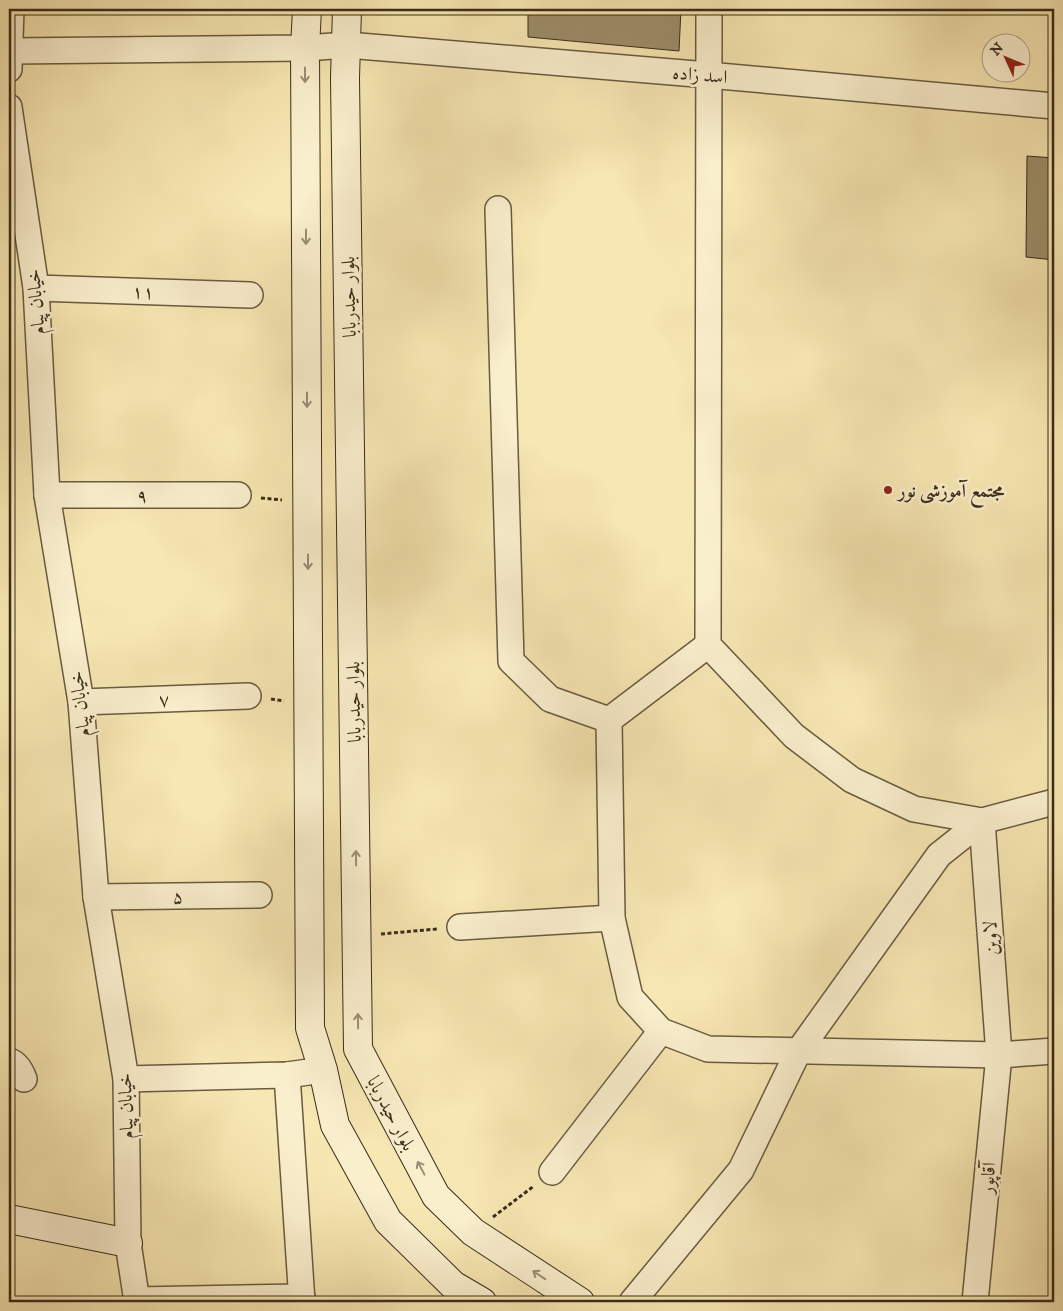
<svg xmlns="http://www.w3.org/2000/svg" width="1063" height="1311" font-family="'IM FELL DW Pica',Amiri,serif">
<rect width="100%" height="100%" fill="#f7e7b2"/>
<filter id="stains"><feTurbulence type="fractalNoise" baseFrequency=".004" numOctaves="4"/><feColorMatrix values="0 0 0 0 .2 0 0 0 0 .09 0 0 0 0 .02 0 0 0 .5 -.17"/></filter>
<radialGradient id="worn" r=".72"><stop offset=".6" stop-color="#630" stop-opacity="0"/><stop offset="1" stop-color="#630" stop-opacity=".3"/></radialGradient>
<!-- building -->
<g fill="#9c8d69" stroke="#392c1a">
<polygon points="528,9 681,9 679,51 528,37"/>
<polygon points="1027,156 1054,158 1054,260 1026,257"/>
</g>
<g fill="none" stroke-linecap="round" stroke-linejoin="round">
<!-- street casing -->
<g stroke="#685b40" stroke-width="28">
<g id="street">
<polyline points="709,9 708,645 794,736 852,780 914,809 982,821 1054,802"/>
<polyline points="10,51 305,48 347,45 708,75 1054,106"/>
<polyline points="9,69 11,9"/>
<polyline points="9,107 36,288 47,495 81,702 96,897 126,1079 128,1243 137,1302"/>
<polyline points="498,209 511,661 550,699 609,720"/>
<polyline points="36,288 250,295"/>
<polyline points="47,495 238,495"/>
<polyline points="708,645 609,720 612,918 630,997 661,1031 708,1049 999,1055 1054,1051"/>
<polyline points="81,702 248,696"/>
<polyline points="96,897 259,895"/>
<polyline points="460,927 612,918"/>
<path d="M9,1061C17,1063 21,1071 24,1079"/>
<polyline points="287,1075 302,1302"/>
<polyline points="126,1079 287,1075 323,1070"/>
<polyline points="552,1172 661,1031"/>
<polyline points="136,1300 302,1297"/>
<polyline points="632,1302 741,1170 798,1052 939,855 982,821"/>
<polyline points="975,1302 999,1055 982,821"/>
</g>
</g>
<!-- secondary casing -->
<g stroke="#392c1a" stroke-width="30">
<g id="secondary">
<polyline points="307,9 305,48 310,1028 323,1070 335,1125 388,1221 453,1285 482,1302"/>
<polyline points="347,9 345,78 358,1049 436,1196 473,1232 580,1302"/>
<polyline points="9,1219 128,1243"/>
</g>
</g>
<!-- path -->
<g stroke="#392c1a" stroke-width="3" stroke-dasharray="4 2.5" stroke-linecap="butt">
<polyline points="261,498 282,500"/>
<polyline points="271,699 284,701"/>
<polyline points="381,934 437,929"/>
<polyline points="493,1217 534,1186"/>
</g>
<!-- street -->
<use href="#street" stroke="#faefcd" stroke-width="25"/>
<!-- secondary -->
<use href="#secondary" stroke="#faefcd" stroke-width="28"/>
</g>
<!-- one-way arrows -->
<defs><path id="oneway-shaft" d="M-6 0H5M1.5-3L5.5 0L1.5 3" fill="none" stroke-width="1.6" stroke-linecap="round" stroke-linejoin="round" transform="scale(1.25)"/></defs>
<g stroke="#9a8e74">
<use href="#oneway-shaft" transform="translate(305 75) rotate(90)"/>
<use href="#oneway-shaft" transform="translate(306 237) rotate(90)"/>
<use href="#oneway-shaft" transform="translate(307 400) rotate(90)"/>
<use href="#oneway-shaft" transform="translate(308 562) rotate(90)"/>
<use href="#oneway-shaft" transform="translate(356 858) rotate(-91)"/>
<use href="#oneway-shaft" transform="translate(358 1021) rotate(-91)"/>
<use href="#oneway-shaft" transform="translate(421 1168) rotate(-118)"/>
<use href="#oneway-shaft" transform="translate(539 1275) rotate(-146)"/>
</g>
<!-- markers -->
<circle fill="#8f2418" stroke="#faefcd" stroke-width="2" cx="888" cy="490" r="5"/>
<g text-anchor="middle" stroke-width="5" stroke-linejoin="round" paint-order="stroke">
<!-- street labels -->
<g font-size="19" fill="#392c1a" stroke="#faefcd">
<text transform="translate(700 74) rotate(5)" y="7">اسد زاده</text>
<text transform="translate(143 291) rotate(2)" y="7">۱۱</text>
<text transform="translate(348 297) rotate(-91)" y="7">بلوار حیدربابا</text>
<text transform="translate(35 302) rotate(-95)" y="7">خیابان پیام</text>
<text x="142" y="502">۹</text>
<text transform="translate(164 699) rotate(-2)" y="7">۷</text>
<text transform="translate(353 702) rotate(-91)" y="7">بلوار حیدربابا</text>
<text transform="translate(79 704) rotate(-97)" y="7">خیابان پیام</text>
<text transform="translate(178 896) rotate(-1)" y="7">۵</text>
<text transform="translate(990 938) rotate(-94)" y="7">لاوین</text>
<text transform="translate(125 1106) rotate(-92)" y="7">خیابان پیام</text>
<text transform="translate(392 1113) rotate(62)" y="7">بلوار حیدربابا</text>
<text transform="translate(987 1178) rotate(-85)" y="7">آقاپور</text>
</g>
<!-- poi labels -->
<g font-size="19" font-weight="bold" fill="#392c1a" stroke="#faefcd" text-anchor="start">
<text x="898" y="497">مجتمع آموزشی نور</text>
</g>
</g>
<!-- margin -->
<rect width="1063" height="1311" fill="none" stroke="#f7e7b2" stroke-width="30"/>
<rect x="10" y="10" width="1043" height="1291" fill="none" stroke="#392c1a" stroke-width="2.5"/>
<rect x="15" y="15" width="1033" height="1281" fill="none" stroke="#392c1a"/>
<!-- north arrow -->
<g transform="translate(1006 58) rotate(314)"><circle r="24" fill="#faefcd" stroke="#ada185"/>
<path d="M0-4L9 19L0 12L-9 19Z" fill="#8f2418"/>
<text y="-8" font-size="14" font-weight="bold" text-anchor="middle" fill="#392c1a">N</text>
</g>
<rect width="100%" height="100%" filter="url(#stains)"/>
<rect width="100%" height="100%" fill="url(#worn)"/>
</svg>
